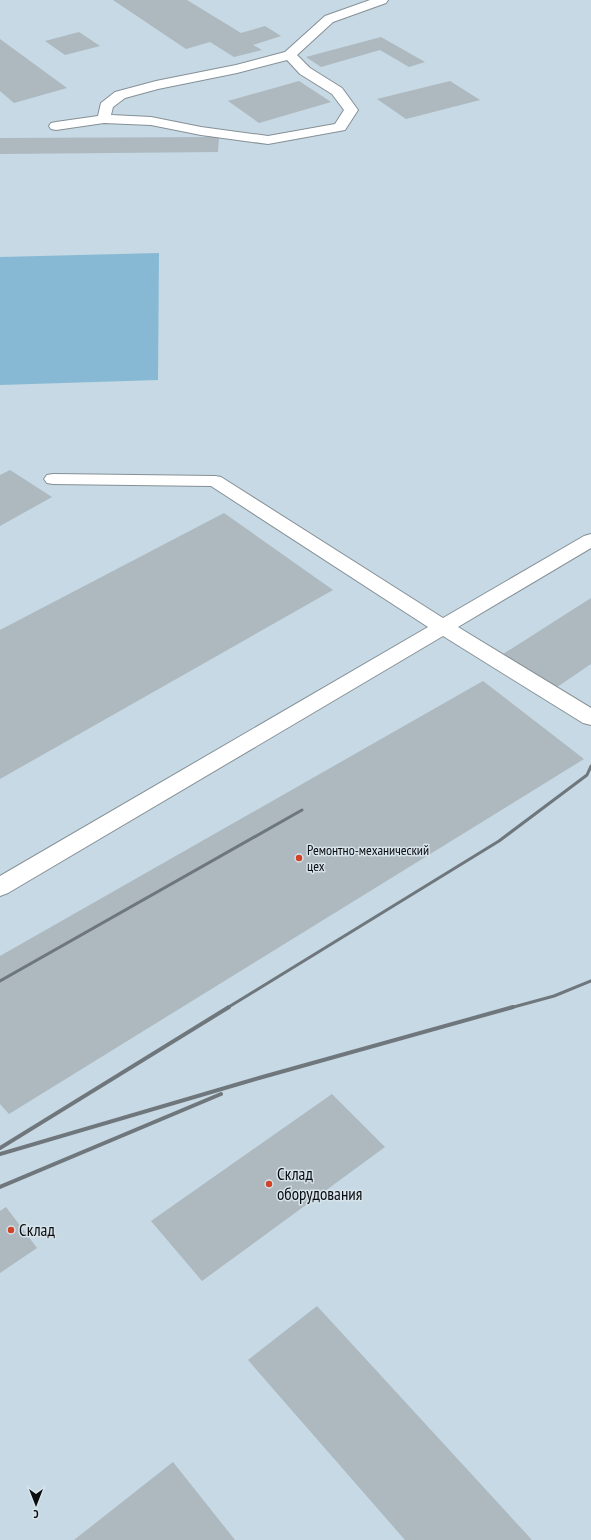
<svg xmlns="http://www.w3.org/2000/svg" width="591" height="1540" font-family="'PT Sans Narrow',sans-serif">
<rect width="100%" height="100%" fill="#d7e3ea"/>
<!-- built -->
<rect fill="#c6d9e4" x="0" y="0" width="591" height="1540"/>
<!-- water -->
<polygon fill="#88b9d4" points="159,253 158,380 0,385 0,257"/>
<!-- building -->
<g fill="#adb8bf">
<polygon points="113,0 187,0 241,33 265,26 281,36 253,45 262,50 234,57 210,42 186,49"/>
<polygon points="79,32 100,46 65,55 45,41"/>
<polygon points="381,37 425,62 409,67 380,50 321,67 306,57"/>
<polygon points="0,39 67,88 14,103 0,91"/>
<polygon points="299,81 331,102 259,123 228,101"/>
<polygon points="450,81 480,100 406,119 377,99"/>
<polygon points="219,137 218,152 0,154 0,138"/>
<polygon points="10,470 52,497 0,526 0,475"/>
<polygon points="224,513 333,590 0,779 0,630"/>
<polygon points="591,598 591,664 541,698 489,663"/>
<polygon points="483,681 584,759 9,1114 0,1104 0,956"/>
<polygon points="332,1094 385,1147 202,1281 151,1221"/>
<polygon points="6,1207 37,1248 0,1273 0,1211"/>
<polygon points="317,1306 532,1540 405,1540 248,1360"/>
<polygon points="173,1462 235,1540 74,1540"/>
</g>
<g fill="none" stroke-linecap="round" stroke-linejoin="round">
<!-- minor casing -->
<g stroke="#859096" stroke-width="2">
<g id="minor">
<path d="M370,0H388L386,3L333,22L297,55L310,68L342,88L358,110L345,130L268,144L201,135L151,125L104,123L56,130L51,129L49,126L51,123L56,122L98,116L101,103L115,92L156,81L236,65L285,52L325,16ZM287,60L300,74L332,94L344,110L335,124L268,136L201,127L151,117L111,115L113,107L125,98L158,89L237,73Z"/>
<polygon points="53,474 215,476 221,477 443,618 584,536 591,534 591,548 458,627 591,708 591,725 583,723 443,636 8,893 0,896 0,876 428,627 211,486 53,484 47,483 44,479 47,475"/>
</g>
</g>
<!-- minor -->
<use href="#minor" fill="#fff" fill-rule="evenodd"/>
<!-- rail-far1 -->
<g stroke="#6f777c" stroke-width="3">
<polyline points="0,981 302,810"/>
<polyline points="227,1008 499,841 587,775 591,766"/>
<polyline points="510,1008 554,996 591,981"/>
</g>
<!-- rail -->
<g stroke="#6f777c" stroke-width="4">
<polyline points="0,1148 229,1007"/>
<polyline points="0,1154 259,1078 513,1007"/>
<polyline points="0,1187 221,1094"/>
</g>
</g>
<!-- markers -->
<g fill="#cf4429" stroke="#d7e3ea" stroke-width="1.5">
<circle cx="299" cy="858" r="4"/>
<circle cx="269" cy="1184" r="4"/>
<circle cx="11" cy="1230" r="4"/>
</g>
<g text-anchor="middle" stroke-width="3" stroke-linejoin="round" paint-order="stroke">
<!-- poi labels -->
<g font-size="14" fill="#0a0d10" stroke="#d7e3ea" text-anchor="start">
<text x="307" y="855">Ремонтно-механический<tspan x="307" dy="16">цех</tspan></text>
</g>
<!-- near-poi labels -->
<g font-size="17" fill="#0a0d10" stroke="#d7e3ea" text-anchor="start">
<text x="277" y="1180">Склад<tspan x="277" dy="20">оборудования</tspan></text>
<text x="19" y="1236">Склад</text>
</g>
</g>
<!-- north arrow -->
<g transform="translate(36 1504) rotate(180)" stroke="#d7e3ea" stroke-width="3" paint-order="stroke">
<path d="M0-3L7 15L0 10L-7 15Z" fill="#0a0d10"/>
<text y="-6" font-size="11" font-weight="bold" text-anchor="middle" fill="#0a0d10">С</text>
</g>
</svg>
